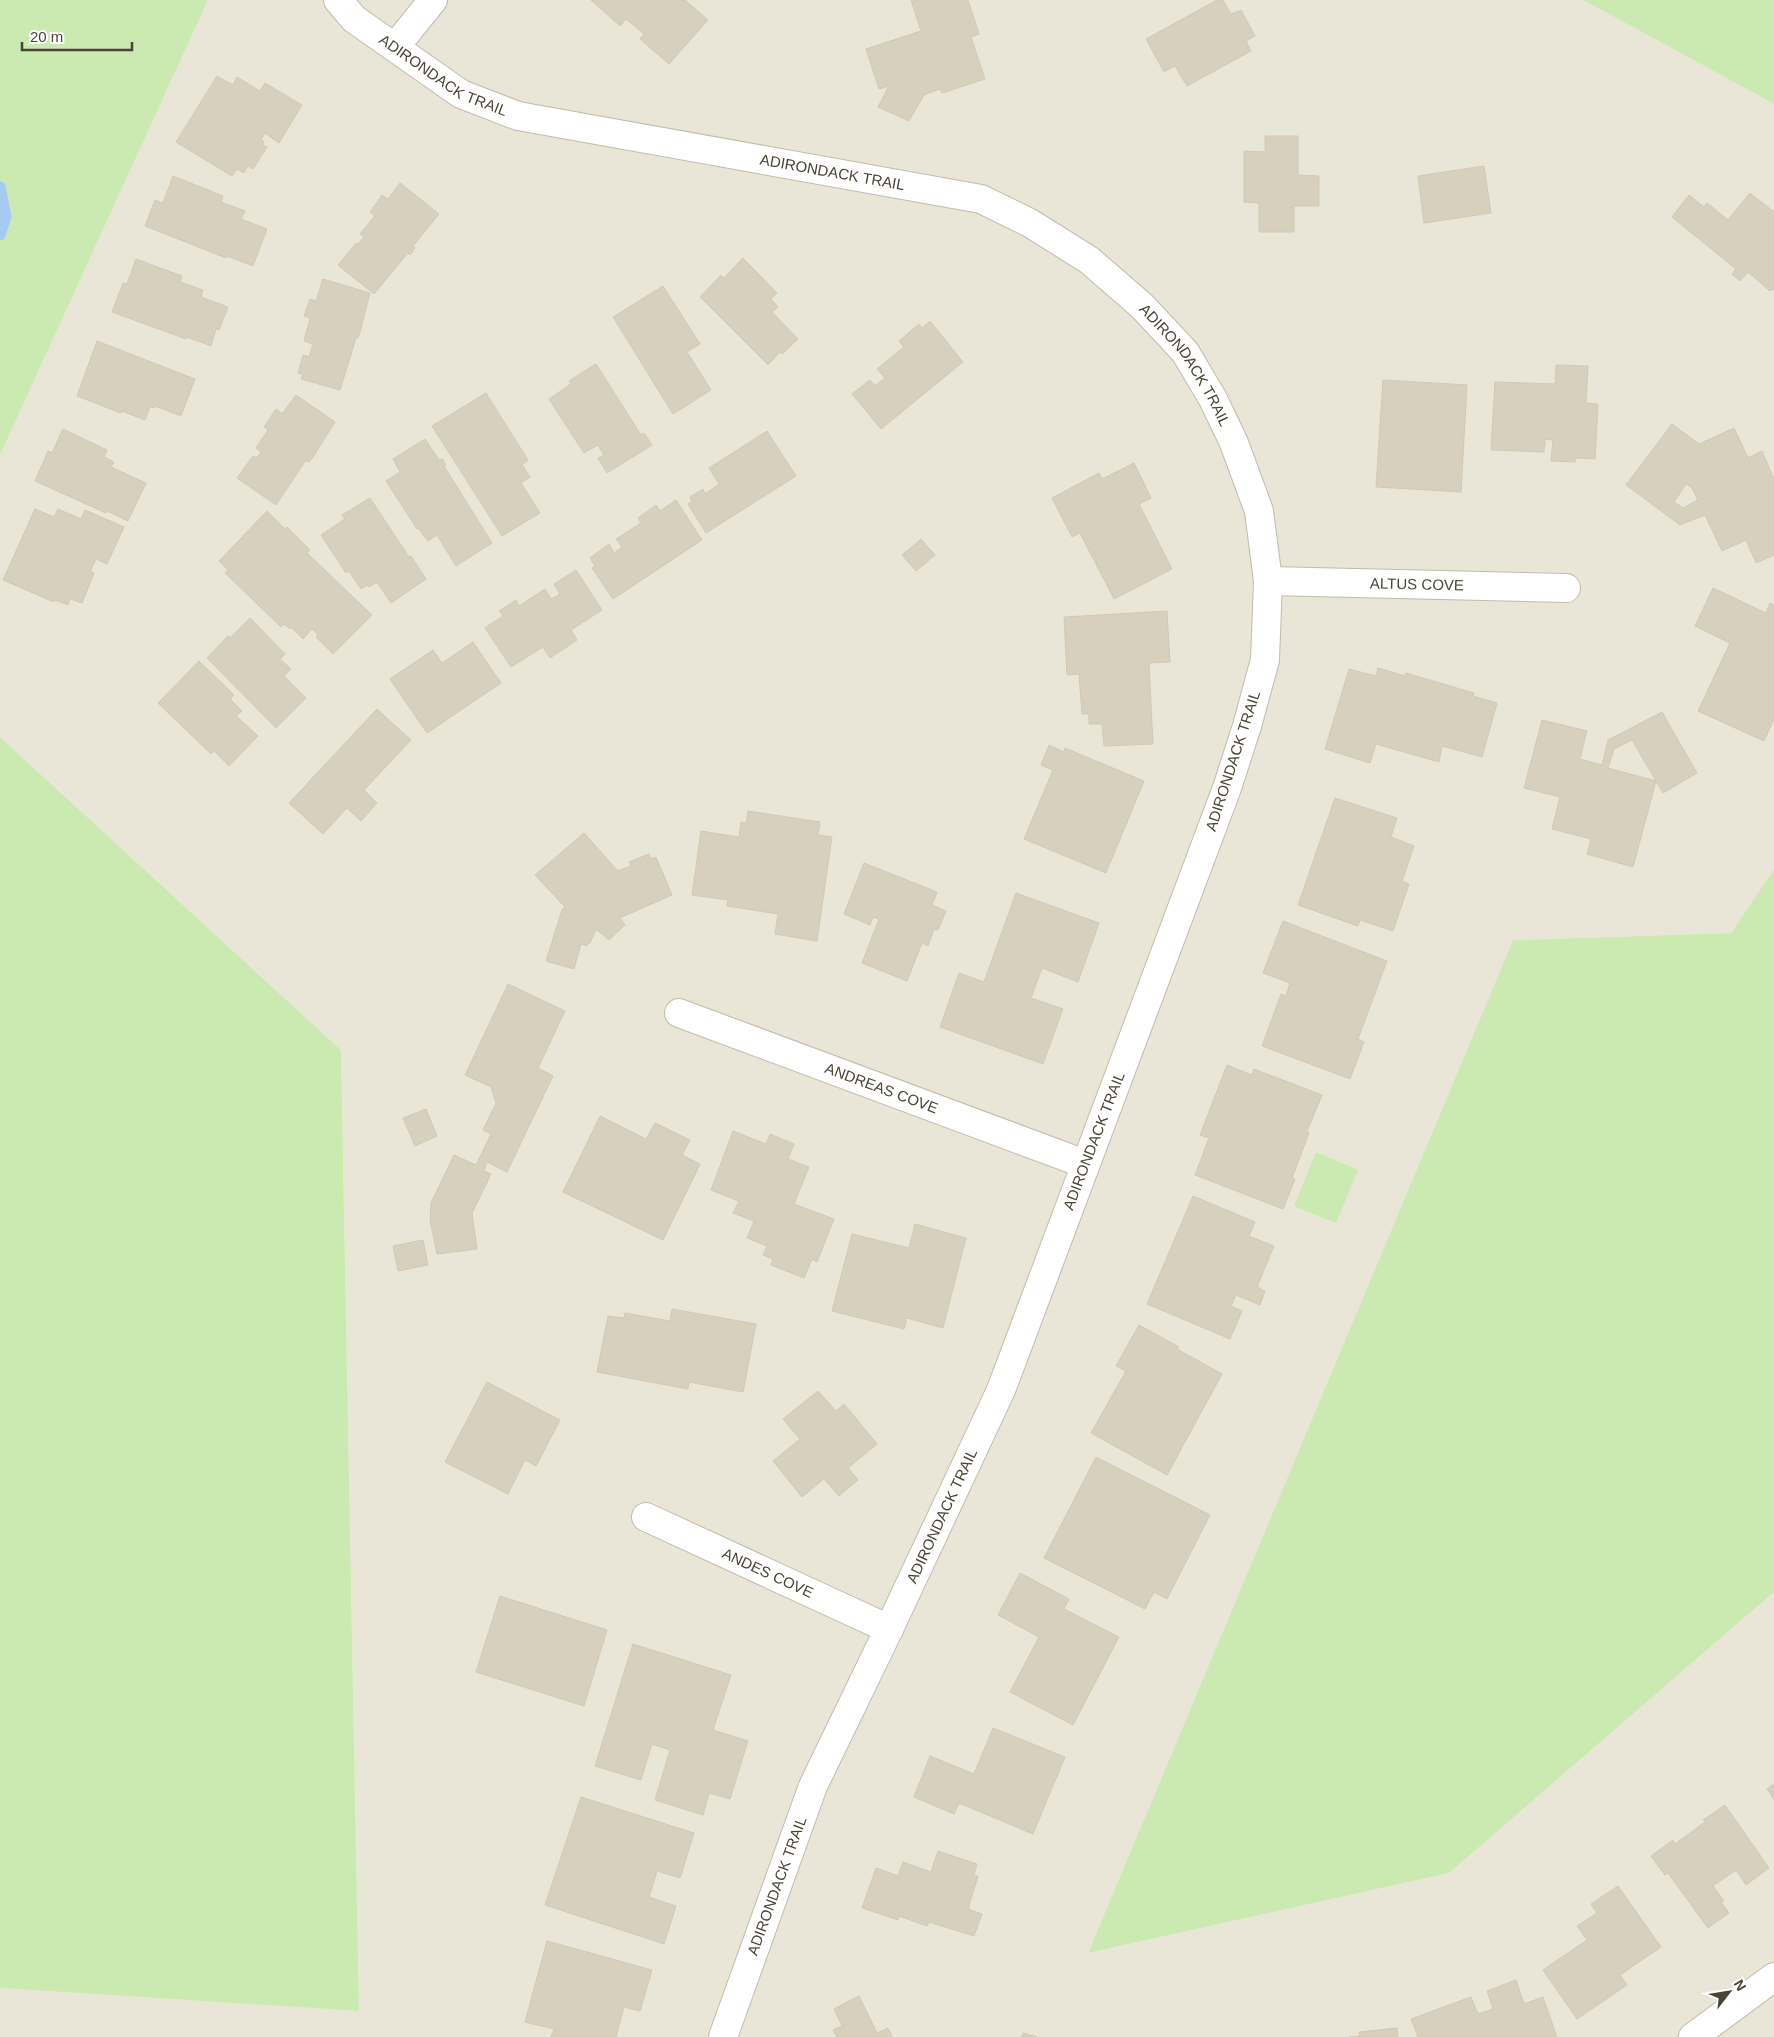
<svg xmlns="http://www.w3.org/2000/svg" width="1774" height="2037" font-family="Arial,sans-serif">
<rect width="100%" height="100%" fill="#f5f3ea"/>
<!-- residential -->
<polygon fill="#e9e6d7" points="208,0 1583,0 1774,104 1774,869 1731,933 1513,940 1088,1953 1449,1873 1774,1592 1774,2037 0,2037 0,1988 359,2011 341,1050 0,737 0,455"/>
<!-- green -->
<g fill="#cbeab1">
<polygon points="0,0 208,0 0,455"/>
<polygon points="1583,0 1774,0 1774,104"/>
<polygon points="0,737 341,1050 359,2011 0,1988"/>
<polygon points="1774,869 1774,1592 1449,1873 1088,1953 1513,940 1731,933"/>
<polygon points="1316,1152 1358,1170 1336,1223 1294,1206"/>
</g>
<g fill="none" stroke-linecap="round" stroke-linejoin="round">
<!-- stream -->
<polyline stroke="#a5cbf3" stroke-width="11" points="0,187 6,217 0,235"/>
</g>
<!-- building -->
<g fill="#d7d0be" stroke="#d2c9b1" fill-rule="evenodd">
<polygon points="591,0 685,0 708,20 669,64 640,39 644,34 626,19 620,26"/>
<polygon points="911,0 968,0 979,34 971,37 985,79 942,93 940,89 924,95 909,121 878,107 889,86 879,89 866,49 921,31"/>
<polygon points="1217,0 1223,0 1231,14 1241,10 1255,36 1246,41 1251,51 1187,86 1175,66 1164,72 1146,39"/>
<polygon points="217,76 233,85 237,77 260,91 265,83 302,105 279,143 265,133 261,140 264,142 262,145 267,147 253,169 248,166 244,173 237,169 232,176 176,142"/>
<polygon points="1265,136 1298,136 1298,175 1319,176 1319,206 1294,206 1294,232 1259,232 1259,203 1244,202 1244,151 1265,152"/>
<polygon points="1484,166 1491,213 1424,223 1418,176"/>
<polygon points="173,176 223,196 221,202 245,211 241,219 267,229 253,266 227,256 226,258 145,226 155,200 163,203"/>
<polygon points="400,183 439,214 413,246 415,248 410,255 408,253 374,294 338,265 356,243 358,244 364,237 360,234 375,216 370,212 382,195 388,199"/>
<polygon points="1750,193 1774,212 1774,289 1770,291 1748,272 1740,281 1732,274 1736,269 1672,217 1689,195 1704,207 1707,203 1728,220"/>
<polygon points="743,258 777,293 771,299 778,307 772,312 798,339 782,354 780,352 768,365 700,297 721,275 724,278"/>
<polygon points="136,259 182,276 180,282 203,290 201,297 228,307 219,330 216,329 211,346 187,337 186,339 112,312 123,283 127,284"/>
<polygon points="323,279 370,293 360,332 358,338 356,338 340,390 301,379 303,374 298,373 303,355 309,357 313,344 304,341 310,318 304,316 310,299 316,301"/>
<polygon points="663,286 700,344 687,352 711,390 673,414 613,317"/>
<polygon points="930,321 963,362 881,429 852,394 870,380 875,386 885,378 877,369 904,347 899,341 919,324 922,328"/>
<polygon points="97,341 195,379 181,416 155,406 154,408 150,407 145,420 122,411 121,413 77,396"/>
<polygon points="596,364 641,435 644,433 652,445 607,473 598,458 604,455 598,445 584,453 549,399 571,384 569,381"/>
<polygon points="1556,365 1588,366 1586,403 1598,404 1595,459 1576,458 1575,462 1551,461 1553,440 1545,439 1544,452 1491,450 1495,382 1555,384"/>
<polygon points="1383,380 1467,385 1461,492 1376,487"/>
<polygon points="486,393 528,460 522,465 530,477 521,483 540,513 502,536 432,426"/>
<polygon points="296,395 335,422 313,457 309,462 306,460 276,505 237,478 253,456 257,458 261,452 256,448 268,430 264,427 276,409 282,414"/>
<path d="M1672,424L1699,444L1734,428L1748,458L1762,451L1774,479V555L1756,563L1746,540L1722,551L1705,515L1680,525L1626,485ZM1686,484L1692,488L1698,500L1683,508L1674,502Z"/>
<polygon points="63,429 107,450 104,457 114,462 111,467 146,483 128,521 107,511 106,513 35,481 48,451 52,453"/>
<polygon points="767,431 796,476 706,533 688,504 692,501 690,497 703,489 705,494 719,484 709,468"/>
<polygon points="425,439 439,460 442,459 446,465 444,466 492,543 456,566 437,535 428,541 418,528 417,529 386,481 400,472 393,459"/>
<polygon points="1134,463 1151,498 1139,504 1172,569 1114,599 1080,533 1072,537 1052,498 1099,473 1102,479"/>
<polygon points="370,498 409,557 411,556 426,579 391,603 377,582 369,587 367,585 361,589 349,571 346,573 321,535 345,519 342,515"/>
<polygon points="676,500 702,540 613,599 592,568 595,566 590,558 609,544 614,553 622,547 616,539 641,523 638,518 656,505 660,511"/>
<polygon points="35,509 54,517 58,509 81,519 85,510 124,527 107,564 96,559 91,569 91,572 94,573 82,603 70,599 68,605 55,600 54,602 3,580"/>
<polygon points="267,511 285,529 287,527 310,550 307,553 372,615 333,654 316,637 318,635 312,629 303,639 291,627 290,629 284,624 281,627 225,573 228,570 219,561"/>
<polygon points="921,539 935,555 916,571 902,555"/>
<polygon points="576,570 602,610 571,630 577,640 550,658 543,647 511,667 485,628 503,616 499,611 516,600 519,606 545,589 551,599 560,594 554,584"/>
<polygon points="1713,588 1766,613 1770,603 1774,605 1774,719 1764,741 1698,711 1730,643 1695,626"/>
<polygon points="1167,611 1170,662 1149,663 1153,744 1104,746 1102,724 1089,724 1089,714 1082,714 1079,674 1067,675 1064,617"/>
<polygon points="250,618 285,654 280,659 291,669 284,676 306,698 276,728 207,658 228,636 230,638"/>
<polygon points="473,642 501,683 427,733 390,679 433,650 442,663"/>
<polygon points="199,661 234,695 230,699 242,711 236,716 258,736 229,766 214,751 211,754 158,703"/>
<polygon points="1378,668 1405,676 1406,673 1474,693 1473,696 1497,703 1482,757 1442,746 1439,762 1376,744 1370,763 1325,749 1349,669 1376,676"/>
<polygon points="377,709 411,740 364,790 377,803 361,821 347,808 323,834 289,803"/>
<polygon points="1662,712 1697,773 1663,793 1632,740 1614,749 1608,768 1656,781 1633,867 1587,854 1591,839 1552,829 1560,797 1524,788 1542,720 1587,731 1580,759 1602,765 1608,740"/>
<polygon points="1049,745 1064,752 1065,748 1144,781 1106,873 1024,839 1053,770 1041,765"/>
<polygon points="1335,798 1397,818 1391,837 1414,846 1402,881 1409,884 1393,931 1360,920 1358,926 1298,905"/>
<polygon points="748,811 820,822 818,835 832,837 817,941 775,934 778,914 727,906 728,900 692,895 701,831 739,837 741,822 746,823"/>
<polygon points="584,833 618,871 631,866 629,862 649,854 651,859 656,857 672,895 622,917 619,916 625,925 609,940 596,929 590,943 588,943 587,946 581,944 574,969 546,961 562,910 565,907 535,875"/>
<polygon points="864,863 937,892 932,905 946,911 938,930 934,929 928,946 922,943 907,981 862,963 879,919 873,917 870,925 844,914"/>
<polygon points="1016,893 1099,923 1078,982 1042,968 1031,998 1063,1009 1043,1064 940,1027 959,973 984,982"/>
<polygon points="1283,921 1387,961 1358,1039 1364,1042 1350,1079 1262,1046 1281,994 1286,996 1290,983 1263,973"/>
<polygon points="508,984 565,1011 538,1068 553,1076 507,1172 487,1162 484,1171 491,1174 472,1213 477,1249 437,1254 430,1220 431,1203 454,1155 476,1165 491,1134 483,1130 496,1103 491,1087 465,1075"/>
<polygon points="1227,1065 1252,1075 1254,1069 1322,1095 1308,1129 1307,1132 1309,1133 1292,1178 1295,1179 1283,1209 1195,1175 1209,1138 1200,1135"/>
<polygon points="426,1109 437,1136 415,1146 403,1118"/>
<polygon points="600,1116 646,1139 655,1123 690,1140 682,1155 700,1164 663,1240 563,1192"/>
<polygon points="733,1131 766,1144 770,1134 794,1144 788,1159 809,1167 794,1204 834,1219 817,1262 812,1259 804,1278 771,1265 773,1259 763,1255 767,1246 747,1238 754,1221 733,1213 739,1201 711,1190"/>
<polygon points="1193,1196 1255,1222 1249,1236 1274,1246 1257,1287 1265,1291 1260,1305 1236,1295 1231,1306 1242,1311 1230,1339 1147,1304"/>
<polygon points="915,1224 966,1238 943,1328 907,1318 904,1329 832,1311 852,1234 909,1248"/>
<polygon points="423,1240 428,1265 398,1271 393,1246"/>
<polygon points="672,1309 756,1324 743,1392 689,1382 688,1389 597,1372 608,1316 624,1318 625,1313 670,1321"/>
<polygon points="1139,1325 1179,1347 1177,1349 1222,1374 1167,1475 1091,1433 1126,1371 1116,1366"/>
<polygon points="487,1382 560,1420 536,1466 525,1460 508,1494 445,1462"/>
<polygon points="818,1391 836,1411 844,1404 877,1444 848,1468 858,1480 839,1496 824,1479 802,1497 773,1461 800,1439 783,1419"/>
<polygon points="1096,1457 1210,1515 1167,1599 1154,1592 1145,1609 1044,1558"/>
<polygon points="1020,1573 1069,1599 1064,1609 1119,1637 1073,1725 1010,1692 1039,1637 998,1615"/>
<polygon points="500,1596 607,1630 584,1706 476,1672"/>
<polygon points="633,1644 731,1675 713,1730 748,1741 730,1799 709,1793 703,1815 655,1800 670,1750 652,1744 641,1780 595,1766"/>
<polygon points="993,1728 1065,1757 1033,1834 959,1803 954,1814 914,1797 930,1756 974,1774"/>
<polygon points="1774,1784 1774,1800 1767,1789"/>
<polygon points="581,1797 694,1833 680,1878 657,1871 649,1897 676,1906 664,1944 545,1905"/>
<polygon points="1725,1805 1769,1868 1746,1885 1736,1870 1713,1886 1724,1901 1721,1902 1729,1913 1708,1928 1668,1873 1665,1875 1651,1856 1673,1840 1675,1844 1705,1822 1703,1820"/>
<polygon points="938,1851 977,1864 974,1875 978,1876 968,1909 982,1914 974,1936 929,1922 927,1926 899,1916 898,1920 862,1908 876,1868 898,1876 903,1862 931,1872"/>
<polygon points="1618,1886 1661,1947 1620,1975 1627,1985 1577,2019 1543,1970 1587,1940 1577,1926 1597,1913 1591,1904"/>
<polygon points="547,1941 652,1970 640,2011 624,2007 616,2037 551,2037 554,2029 525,2022"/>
<polygon points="1516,1980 1524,2004 1543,1997 1557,2037 1418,2037 1411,2019 1471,1997 1478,2014 1493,2009 1487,1991"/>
<polygon points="859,1996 877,2033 888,2028 892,2037 837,2037 833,2030 842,2026 834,2009"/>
<polygon points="1397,2028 1398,2037 1349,2037 1360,2036 1359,2032"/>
<polygon points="1023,2033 1037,2037 1022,2037"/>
</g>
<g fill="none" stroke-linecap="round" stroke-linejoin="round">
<!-- minor casing -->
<g stroke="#c1bcab" stroke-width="30">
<g id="minor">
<path id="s1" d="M338,0L354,19L461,94L518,116L981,199L1030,223L1089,260L1142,306L1185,352L1213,399L1234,443L1259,511L1268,581L1265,660L1247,726L1227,788L1001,1390L889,1629L813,1786L723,2037"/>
<polyline points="395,47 433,0"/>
<path id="s2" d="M1268,581L1566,588"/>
<path id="s3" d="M679,1013L1085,1164"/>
<path id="s4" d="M646,1517L889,1629"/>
<polyline points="1693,2037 1774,1977"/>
</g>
</g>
<!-- minor -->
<use href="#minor" stroke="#fff" stroke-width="28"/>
</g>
<g text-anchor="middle" stroke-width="4.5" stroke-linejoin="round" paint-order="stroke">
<!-- street labels -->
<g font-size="15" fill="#4a4437" stroke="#fff">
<text dy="5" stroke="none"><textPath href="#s1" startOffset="131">ADIRONDACK TRAIL</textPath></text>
<text dy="5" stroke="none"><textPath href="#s1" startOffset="536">ADIRONDACK TRAIL</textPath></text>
<text dy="5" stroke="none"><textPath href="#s1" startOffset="955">ADIRONDACK TRAIL</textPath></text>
<text dy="5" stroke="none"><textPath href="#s2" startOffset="149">ALTUS COVE</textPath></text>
<text transform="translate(1233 761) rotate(-72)" y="5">ADIRONDACK TRAIL</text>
<text dy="5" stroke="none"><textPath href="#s3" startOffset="216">ANDREAS COVE</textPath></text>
<text transform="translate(1094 1141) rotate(-69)" y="5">ADIRONDACK TRAIL</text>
<text transform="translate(942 1516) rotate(-65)" y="5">ADIRONDACK TRAIL</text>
<text dy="5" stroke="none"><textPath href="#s4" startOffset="134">ANDES COVE</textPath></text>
<text transform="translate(777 1886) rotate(-70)" y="5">ADIRONDACK TRAIL</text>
</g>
</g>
<!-- north arrow -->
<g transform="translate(1729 1992) rotate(59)" stroke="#ffffff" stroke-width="4" paint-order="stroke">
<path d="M0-4L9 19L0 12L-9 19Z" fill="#4a4437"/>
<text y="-8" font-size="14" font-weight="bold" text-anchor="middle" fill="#4a4437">N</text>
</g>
<!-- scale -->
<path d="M22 42v8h110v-8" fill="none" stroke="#4a4437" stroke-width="2.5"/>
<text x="30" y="42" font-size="15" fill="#4a4437" stroke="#ffffff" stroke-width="4" paint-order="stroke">20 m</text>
</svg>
